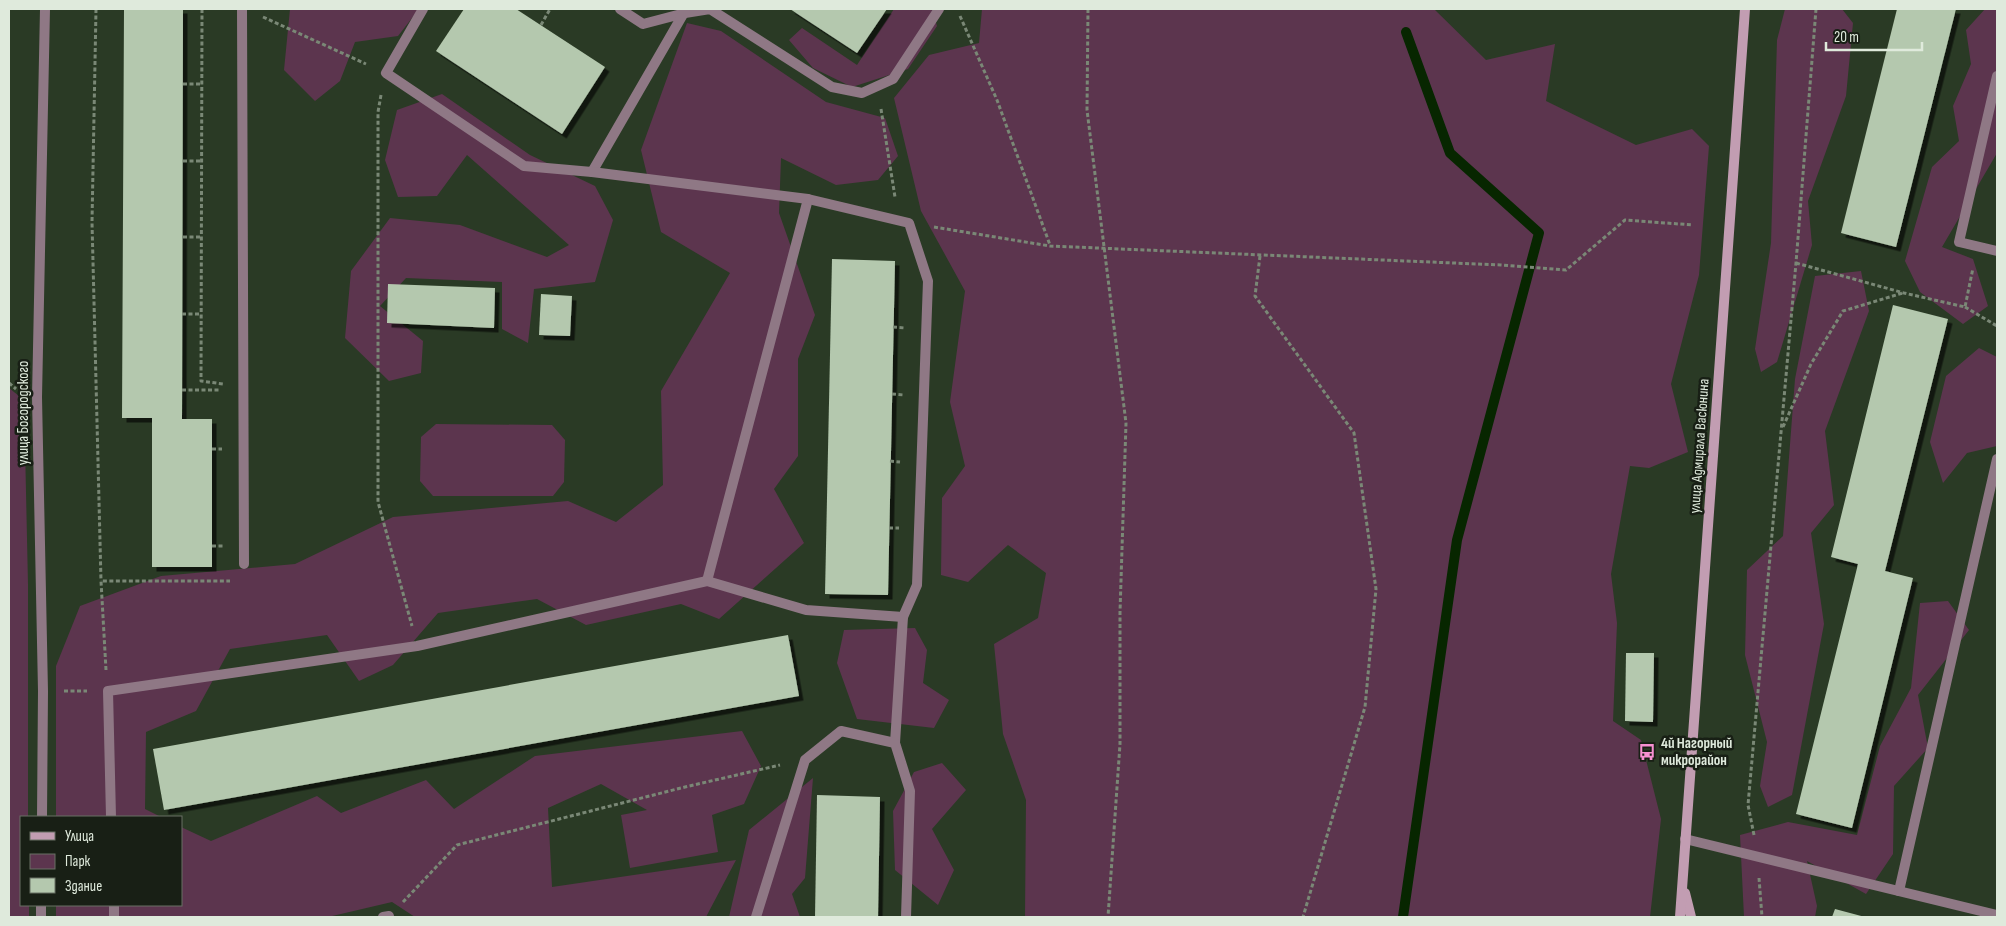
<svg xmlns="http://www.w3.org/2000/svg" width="2006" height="926" font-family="'Sofia Sans Condensed',sans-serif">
<defs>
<filter id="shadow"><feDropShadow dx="4.5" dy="4.5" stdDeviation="0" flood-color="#0009"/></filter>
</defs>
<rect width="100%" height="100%" fill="#2a3a25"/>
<!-- green -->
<g fill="#5c354e">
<polygon points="290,9 419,9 398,36 355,42 340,81 315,101 284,70"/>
<polygon points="894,9 932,9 937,26 908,69 852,87 813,68 789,40 802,28 857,65"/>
<polygon points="982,9 1434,9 1486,60 1555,44 1546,101 1636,145 1692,129 1709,146 1699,275 1671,384 1688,452 1649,468 1630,466 1611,574 1617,623 1613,721 1641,740 1661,819 1650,917 1025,917 1026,800 1003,734 994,644 1038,618 1046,573 1008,545 968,582 941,575 942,498 965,466 950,402 965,291 921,211 894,98 929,55 979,43"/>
<polygon points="1785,9 1842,9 1853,23 1846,96 1808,201 1812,245 1777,362 1761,372 1755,349 1771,243 1777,40"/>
<polygon points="1985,9 1997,9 1997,153 1942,247 1973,259 1988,306 1963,324 1920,292 1905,261 1932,167 1959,141 1953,106 1971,64 1966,30"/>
<polygon points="687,23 721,31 826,102 885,118 898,156 878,180 836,185 781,158 779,213 815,315 798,359 798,456 774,489 804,543 719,619 681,604 586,625 537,599 438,613 393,665 359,681 327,635 230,649 196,711 146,732 145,809 161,817 56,817 56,666 80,606 161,576 295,564 393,517 568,501 616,522 663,485 661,391 730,273 661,232 641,150"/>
<polygon points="442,94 530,155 595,186 613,220 595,282 534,289 528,343 502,329 502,282 406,278 380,306 423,341 421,373 389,381 345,338 351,271 390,218 460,225 547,257 569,245 467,155 437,196 398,197 385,160 397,110"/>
<polygon points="1861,271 1869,311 1825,431 1834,505 1811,533 1824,624 1792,795 1768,807 1760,786 1767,742 1745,655 1747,570 1783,536 1795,379 1815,276"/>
<polygon points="1979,348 1997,357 1997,446 1967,453 1943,483 1930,442 1946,376"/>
<polygon points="9,388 24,400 28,584 28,817 21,817 21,905 29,905 29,917 9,917"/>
<polygon points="436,424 552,425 565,440 564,482 553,496 433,496 420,481 421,437"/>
<polygon points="1948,601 1969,630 1918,695 1928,748 1894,786 1893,854 1866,894 1807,861 1817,906 1815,917 1744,917 1740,835 1788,822 1857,835 1880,746 1911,688 1920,603"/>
<polygon points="915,628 927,650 923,683 949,700 934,728 857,719 837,663 844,630"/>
<polygon points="742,731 761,766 744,804 712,815 718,852 630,868 621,815 647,810 601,784 548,808 552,887 736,860 706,917 415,917 392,902 328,917 56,917 56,905 181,905 181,827 211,841 317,796 341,813 426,780 454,809 535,756"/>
<polygon points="942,763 966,790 932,829 954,870 938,905 895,870 893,811 914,772"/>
<polygon points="813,778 805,878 792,894 800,917 729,917 749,830"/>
</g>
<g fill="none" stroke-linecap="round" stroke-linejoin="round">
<!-- stream -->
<polyline stroke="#072600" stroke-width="10" points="1403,917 1457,540 1539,233 1450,153 1406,32"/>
</g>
<!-- building -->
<g fill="#b4c8ae" filter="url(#shadow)">
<polygon points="124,9 183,9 182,419 212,419 212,567 152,567 152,418 122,418"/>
<polygon points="464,9 516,9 605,67 562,134 436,51"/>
<polygon points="790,9 887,9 857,53"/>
<polygon points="1897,9 1956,9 1896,247 1841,233"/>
<polygon points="832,259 895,261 888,595 825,594"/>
<polygon points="388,284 495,288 494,328 387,323"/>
<polygon points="541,294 572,296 570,336 539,335"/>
<polygon points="1893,305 1948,319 1885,571 1913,578 1852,828 1796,814 1858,564 1831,557"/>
<polygon points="788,635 799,696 164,810 153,749"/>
<polygon points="1626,653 1654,653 1653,722 1625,721"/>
<polygon points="817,795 880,797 878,917 815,917"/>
<polygon points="1835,909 1865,917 1832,917"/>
</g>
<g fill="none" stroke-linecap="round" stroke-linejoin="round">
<!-- path -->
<g stroke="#7a8876" stroke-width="3" stroke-dasharray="4 2.5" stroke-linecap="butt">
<polyline points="96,9 92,222 101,581"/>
<polyline points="202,9 201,381 223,384"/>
<polyline points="1088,9 1087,110 1126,423 1120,612 1120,744 1108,917"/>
<polyline points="960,16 997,100 1050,245"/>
<polyline points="263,17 366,64"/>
<polyline points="541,25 550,9"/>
<polyline points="183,84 201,84"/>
<polyline points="381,95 378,112 378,502 412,626"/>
<polyline points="881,109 895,197"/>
<polyline points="183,161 202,161"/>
<polyline points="934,227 1050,246 1501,265 1566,270 1625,220 1693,225"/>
<polyline points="183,237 200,237"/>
<polyline points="1260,256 1255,296 1354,433 1376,589 1365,707 1303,917"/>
<polyline points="1796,263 1904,293 1965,307 1973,268"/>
<polyline points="1965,307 1997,326"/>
<polyline points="182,314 201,314"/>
<polyline points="893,327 905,328"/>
<polyline points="9,383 16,389"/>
<polyline points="182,390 221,390"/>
<polyline points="892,394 904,395"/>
<polyline points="1783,427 1811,364 1843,311 1903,293"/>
<polyline points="212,449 222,449"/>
<polyline points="890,461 900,462"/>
<polyline points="889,528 899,528"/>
<polyline points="212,546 224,546"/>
<polyline points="106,670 101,581 230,581"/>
<polyline points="64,691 87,691"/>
<polyline points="1754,835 1748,805 1796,263 1816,9"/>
<polyline points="1759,878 1762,917"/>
<polyline points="403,902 457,845 685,787 780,765"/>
</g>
<!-- lane -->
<g stroke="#8f7885" stroke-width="10">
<polyline points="242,9 244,564"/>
<polyline points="620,9 643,24 685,13 710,9 832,87 862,93 893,79 939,9"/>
<polyline points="1997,76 1959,242 1997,251"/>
<polyline points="592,172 685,11"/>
<polyline points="707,581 808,199"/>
<polyline points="895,743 903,617"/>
<polyline points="111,817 108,691 417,646 707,581 806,610 903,617 917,585 928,281 909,223 808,199 592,172 524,166 386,73 423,9"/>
<polyline points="1685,839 1997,915"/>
<polyline points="1899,891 1997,459"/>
<polyline points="114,905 114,917"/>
<polyline points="383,917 389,916"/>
<polyline points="756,917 805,760 841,731 895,743 910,791 906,917"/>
</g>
<!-- street -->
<g stroke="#8f7885" stroke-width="10">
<polyline points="42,817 43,691 37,397 45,9"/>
<polyline points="41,917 41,905"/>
</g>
<!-- secondary -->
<g stroke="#c29db2" stroke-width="10">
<polyline points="1685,893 1691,917"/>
<polyline points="1680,917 1745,9"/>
</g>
</g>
<!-- icons -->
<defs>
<g id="bus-bare" transform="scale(1.35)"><path d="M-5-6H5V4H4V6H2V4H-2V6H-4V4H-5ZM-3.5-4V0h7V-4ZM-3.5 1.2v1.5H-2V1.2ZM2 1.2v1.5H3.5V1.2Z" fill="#f690d1" stroke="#181f15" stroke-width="2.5" paint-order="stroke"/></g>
</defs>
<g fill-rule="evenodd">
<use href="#bus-bare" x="1647" y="752"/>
</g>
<g text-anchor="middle" stroke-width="5" stroke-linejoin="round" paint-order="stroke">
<!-- street labels -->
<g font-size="15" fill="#dfeadc" stroke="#181f15">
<text transform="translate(23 413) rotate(-90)" y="5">улица Богородского</text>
<text transform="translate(1699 446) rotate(-86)" y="5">улица Адмирала Васюнина</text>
</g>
<!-- poi labels -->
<g font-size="15" font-weight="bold" fill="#dfeadc" stroke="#181f15" text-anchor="start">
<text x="1661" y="748">4й Нагорный<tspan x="1661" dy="17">микрорайон</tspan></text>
</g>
</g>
<!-- border -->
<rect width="2006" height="926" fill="none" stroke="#dfeadc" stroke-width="20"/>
<!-- legend -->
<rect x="20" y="816" width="162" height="90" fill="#181f15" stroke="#687065"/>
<rect x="30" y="832" width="25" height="8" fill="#c29db2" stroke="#687065"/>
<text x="65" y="841" font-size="15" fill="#dfeadc">Улица</text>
<rect x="30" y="854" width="25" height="15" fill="#5c354e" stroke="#687065"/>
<text x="65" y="866" font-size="15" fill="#dfeadc">Парк</text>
<rect x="30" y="878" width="25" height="15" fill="#b4c8ae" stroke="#687065"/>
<text x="65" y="891" font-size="15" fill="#dfeadc">Здание</text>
<!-- scale -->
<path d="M1826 42v8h96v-8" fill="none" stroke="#dfeadc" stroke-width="2.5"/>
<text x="1834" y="42" font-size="15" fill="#dfeadc" stroke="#181f15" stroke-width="4" paint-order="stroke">20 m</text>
</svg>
